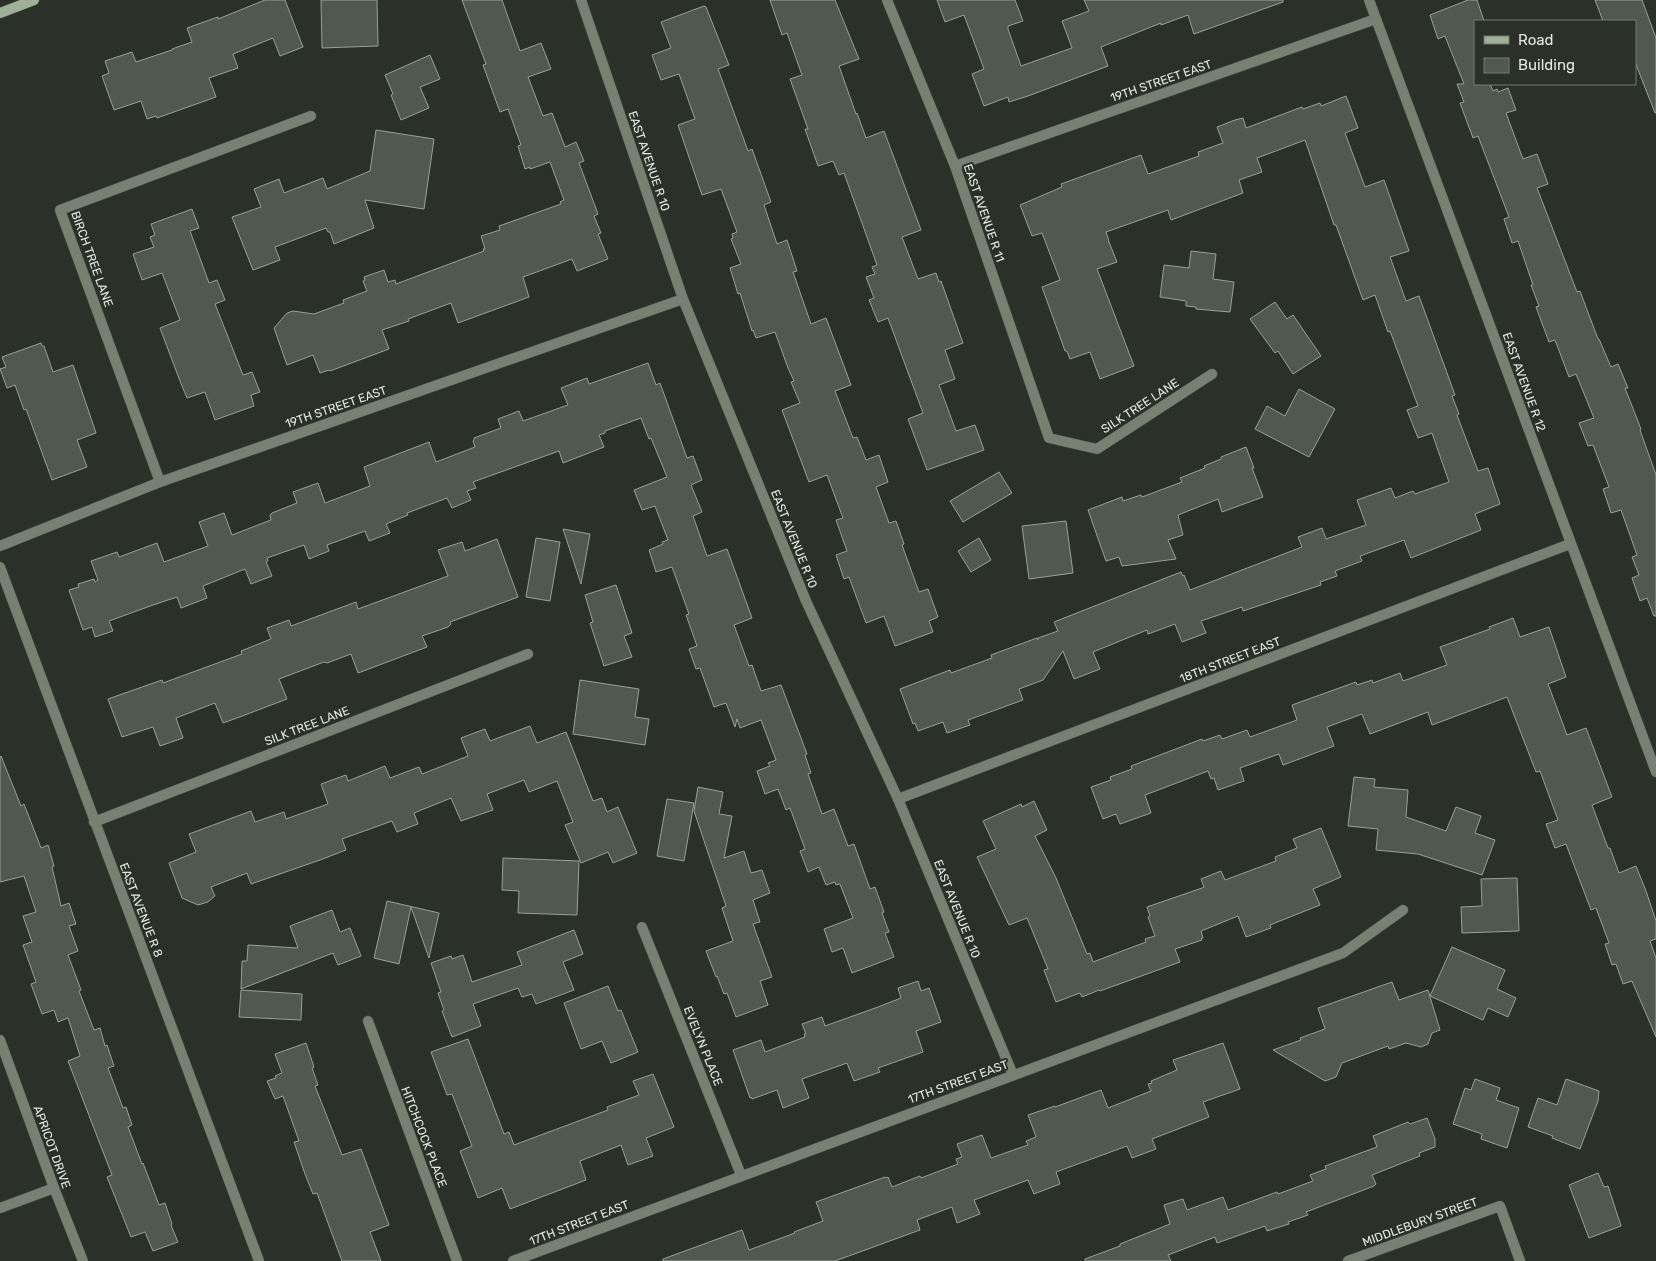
<svg xmlns="http://www.w3.org/2000/svg" width="1656" height="1261" font-family="Rubik,sans-serif">
<rect width="100%" height="100%" fill="#2b3128"/>
<!-- building -->
<g fill="#51584e" stroke="#99a196">
<polygon points="265,0 285,0 303,47 280,56 273,38 233,54 238,68 209,78 216,97 157,118 156,116 147,119 141,101 114,110 102,76 109,73 105,61 132,52 136,62 172,50 172,49 192,42 187,28 218,17 218,19"/>
<polygon points="321,0 377,0 378,46 322,48"/>
<polygon points="462,0 502,0 520,51 541,43 551,69 528,77 543,116 552,113 565,147 576,142 584,161 579,163 598,214 594,216 601,233 598,234 608,259 577,271 572,259 523,277 529,297 458,323 451,303 408,319 409,321 382,330 389,349 330,371 329,370 320,373 313,355 287,365 274,328 287,313 293,311 314,314 344,303 343,300 367,291 363,281 365,280 364,277 384,270 388,282 395,280 396,284 484,251 483,249 485,249 481,236 500,230 499,226 561,204 560,202 564,200 550,162 530,169 530,167 525,169 518,146 521,145 508,109 500,112 483,65 486,64"/>
<polygon points="770,0 835,0 859,59 839,66 856,114 857,113 866,138 884,131 921,230 902,237 918,279 936,273 939,282 941,281 963,343 945,350 955,379 939,385 956,431 975,425 984,450 927,470 908,419 923,413 888,318 878,322 869,300 874,298 866,277 875,274 872,267 877,265 844,173 839,175 833,161 818,166 805,129 808,129 790,79 802,75 787,33 782,35"/>
<polygon points="937,0 1015,0 1023,21 1008,26 1008,29 1021,66 1072,48 1062,21 1089,11 1084,0 1283,0 1283,2 1194,34 1188,15 1161,25 1161,23 1101,47 1108,66 1028,96 1009,102 1008,97 984,106 972,74 984,69 964,15 945,22"/>
<polygon points="1468,0 1477,0 1484,21 1475,21 1475,84 1490,84 1493,91 1497,89 1498,92 1508,88 1516,110 1506,113 1523,159 1537,154 1548,184 1537,188 1577,292 1580,291 1598,339 1599,339 1611,367 1618,364 1628,388 1625,388 1641,429 1640,430 1656,475 1656,616 1654,616 1647,598 1640,601 1632,578 1639,575 1632,557 1637,555 1621,510 1611,513 1603,489 1609,487 1593,445 1588,446 1579,423 1594,418 1576,374 1569,377 1555,340 1549,342 1536,307 1539,306 1531,285 1533,285 1518,241 1512,243 1504,219 1509,217 1478,136 1473,138 1460,103 1464,102 1457,84 1464,84 1445,36 1438,39 1430,15"/>
<polygon points="1595,0 1642,0 1656,38 1656,113 1655,113 1635,62 1635,21 1603,21"/>
<polygon points="704,6 706,7 729,65 718,69 748,151 752,149 771,202 764,205 777,244 787,240 797,271 793,272 811,324 826,318 851,385 835,391 853,438 857,437 866,460 879,455 888,482 876,487 889,523 896,521 904,544 902,545 919,592 928,589 938,617 929,621 933,632 895,646 884,616 866,623 849,577 844,579 836,555 847,551 836,520 843,518 827,475 809,482 782,410 800,403 791,382 794,381 788,368 775,332 756,338 753,330 752,331 740,293 738,294 730,268 741,264 731,239 733,238 732,234 737,232 721,189 702,195 678,125 695,119 679,74 661,80 652,55 671,48 661,22"/>
<polygon points="430,55 440,79 420,87 429,108 401,120 391,95 393,94 385,75"/>
<polygon points="1346,96 1358,128 1345,133 1365,187 1384,180 1409,251 1390,257 1406,301 1419,296 1455,395 1452,396 1459,414 1457,415 1478,471 1488,468 1500,504 1475,514 1481,530 1411,558 1404,540 1360,556 1362,561 1335,571 1337,576 1320,582 1321,585 1243,611 1242,607 1201,621 1206,633 1182,642 1175,624 1148,634 1147,630 1093,652 1100,669 1074,679 1063,651 1043,680 1019,689 1023,700 968,720 970,725 947,733 943,722 918,731 915,723 913,724 900,689 950,670 951,673 992,658 991,655 1037,638 1038,640 1038,638 1058,631 1054,622 1181,572 1183,576 1184,575 1190,590 1302,547 1298,537 1322,528 1326,539 1366,525 1357,500 1391,488 1395,498 1413,491 1415,494 1449,482 1432,433 1418,438 1407,410 1418,406 1390,331 1388,332 1375,295 1363,300 1336,225 1334,225 1305,140 1257,158 1262,172 1239,180 1243,193 1171,220 1168,210 1106,232 1109,241 1108,242 1109,242 1117,262 1097,269 1134,366 1100,379 1090,352 1070,359 1067,351 1065,351 1042,287 1060,280 1042,233 1032,236 1020,205 1062,187 1061,184 1141,155 1148,174 1199,156 1198,152 1223,143 1217,127 1235,120 1243,118 1246,128 1302,107 1303,109 1320,103 1321,106"/>
<polygon points="376,130 434,139 424,209 365,200 374,228 334,244 330,232 328,232 326,228 275,247 280,260 253,270 232,217 261,207 254,189 279,179 284,193 323,178 327,189 370,171"/>
<polygon points="192,209 199,228 190,231 209,283 217,280 225,300 215,304 243,375 252,372 260,392 251,395 254,406 215,420 205,392 187,398 180,381 160,328 180,320 162,273 142,280 133,254 154,247 150,237 155,235 151,224"/>
<polygon points="1191,251 1216,254 1213,279 1234,282 1230,312 1196,309 1196,307 1186,306 1186,301 1160,297 1164,265 1189,268"/>
<polygon points="1275,302 1287,319 1293,315 1321,356 1293,374 1278,351 1275,353 1250,319"/>
<polygon points="41,343 42,346 44,346 53,372 73,365 96,433 77,440 87,467 52,480 26,409 24,410 15,385 7,388 0,369 6,367 2,357"/>
<polygon points="648,363 656,385 660,383 687,458 693,456 702,480 691,485 702,512 693,516 707,556 727,549 752,618 734,625 749,666 752,665 761,691 781,685 807,754 805,755 811,773 808,774 822,814 834,809 848,846 854,844 870,889 875,887 884,912 882,913 889,932 885,933 894,957 852,973 843,948 832,952 824,929 853,918 840,884 836,885 835,882 826,885 819,867 808,872 800,851 805,849 790,808 786,810 778,789 765,794 757,771 770,766 768,763 776,760 761,720 740,728 737,719 735,727 726,703 714,707 700,668 696,669 689,649 697,646 686,615 689,614 672,567 656,572 649,550 663,544 662,542 668,540 655,506 642,510 634,490 667,477 651,438 649,439 641,418 605,431 605,433 599,435 604,447 563,463 559,451 473,482 476,488 467,491 471,500 452,508 447,498 407,513 408,515 386,524 390,533 369,541 365,531 327,545 329,551 309,559 304,545 267,558 268,561 266,562 272,576 251,584 245,569 203,586 207,598 181,608 177,597 153,605 109,621 113,631 95,637 92,627 83,630 69,590 79,587 78,584 94,579 95,582 98,580 91,561 117,552 119,557 157,543 164,562 208,546 199,522 224,513 232,535 271,520 270,515 272,513 297,503 293,492 318,483 325,503 370,486 364,467 429,442 436,462 475,447 473,441 474,440 474,438 501,428 498,419 519,411 523,421 568,405 561,388 587,378 589,384"/>
<polygon points="1299,389 1335,409 1309,457 1255,429 1267,406 1285,416"/>
<polygon points="1246,447 1254,468 1252,468 1263,497 1222,512 1218,499 1178,515 1183,535 1168,540 1176,559 1122,566 1119,557 1106,561 1088,510 1122,497 1123,501 1141,495 1142,497 1182,482 1180,478 1205,468 1204,466 1221,459 1221,457"/>
<polygon points="999,472 1012,493 963,522 950,501"/>
<polygon points="1066,521 1073,573 1029,579 1022,526"/>
<polygon points="563,529 590,534 581,584"/>
<polygon points="536,538 560,542 550,601 526,597"/>
<polygon points="979,538 991,560 971,572 958,551"/>
<polygon points="497,539 518,597 450,622 451,624 448,627 422,636 427,647 358,673 351,654 327,663 324,662 279,679 287,699 237,718 223,723 215,703 176,718 183,738 160,746 153,727 122,737 108,699 162,680 163,683 242,654 241,651 271,639 267,628 289,620 291,626 356,602 358,609 448,576 438,550 462,542 465,551"/>
<polygon points="616,585 632,633 624,636 632,657 604,666 590,623 593,622 585,595"/>
<polygon points="1513,618 1520,637 1549,627 1566,677 1548,684 1567,735 1586,728 1612,797 1592,805 1608,848 1610,848 1619,873 1636,866 1646,891 1656,921 1656,939 1650,941 1656,958 1656,1037 1632,981 1623,984 1616,964 1612,965 1605,944 1609,943 1596,908 1591,910 1566,844 1555,848 1546,824 1558,820 1540,771 1536,772 1507,697 1432,725 1428,712 1370,734 1362,714 1327,727 1334,746 1283,765 1279,754 1240,768 1244,781 1218,790 1214,778 1211,779 1208,771 1145,795 1151,813 1120,824 1116,814 1103,819 1091,787 1111,780 1110,777 1132,769 1131,766 1202,739 1203,741 1220,735 1222,739 1247,730 1250,737 1297,720 1292,705 1356,682 1357,685 1372,680 1373,683 1400,673 1403,681 1447,665 1440,647 1490,629 1489,627"/>
<polygon points="580,680 639,689 635,717 649,719 645,745 573,734"/>
<polygon points="530,726 537,743 566,732 593,801 602,798 607,812 618,807 637,853 613,863 608,852 581,863 565,825 573,822 557,781 529,792 524,780 487,794 493,810 461,821 451,798 414,813 418,824 397,832 392,821 342,839 346,850 320,860 251,884 247,873 211,887 215,896 208,902 198,905 182,898 169,863 196,852 189,834 251,811 255,822 284,812 286,819 328,804 321,784 346,775 348,781 385,766 390,778 419,767 422,774 468,756 461,738 485,729 490,741"/>
<polygon points="1,756 21,806 24,804 41,848 48,845 54,866 52,867 61,906 69,903 76,924 69,926 78,951 68,955 81,990 79,991 94,1030 100,1028 105,1046 107,1045 114,1066 108,1068 123,1108 126,1107 132,1125 128,1127 142,1164 143,1163 159,1205 165,1203 172,1224 171,1225 178,1242 153,1251 145,1232 131,1237 107,1177 112,1175 68,1061 80,1056 68,1018 58,1022 54,1010 42,1014 31,984 36,982 23,945 32,942 23,916 36,912 24,876 0,882 0,757"/>
<polygon points="1354,777 1375,779 1374,787 1408,790 1406,817 1446,831 1456,807 1481,816 1475,833 1495,840 1482,875 1418,854 1376,850 1378,829 1348,826"/>
<polygon points="698,787 723,792 719,814 732,816 724,858 744,851 751,873 762,870 770,893 753,900 760,922 753,924 772,977 760,981 768,1005 736,1017 727,993 724,994 717,976 716,977 706,951 733,941 722,908 726,906 694,811"/>
<polygon points="667,799 694,803 684,861 657,856"/>
<polygon points="1034,801 1047,830 1035,836 1056,878 1087,954 1090,953 1093,962 1146,942 1145,939 1155,936 1148,917 1150,916 1147,907 1202,888 1204,887 1201,879 1221,871 1225,880 1276,861 1275,857 1297,848 1293,839 1321,828 1341,877 1313,889 1320,905 1270,925 1271,928 1246,937 1238,916 1201,931 1203,938 1201,939 1202,940 1175,949 1180,962 1100,991 1099,990 1082,997 1080,993 1056,1002 1044,970 1048,969 1027,918 1009,925 977,857 996,849 983,821 1021,804 1022,807"/>
<polygon points="503,858 579,861 577,915 518,913 519,891 502,890"/>
<polygon points="1517,878 1519,931 1462,933 1461,907 1482,906 1481,879"/>
<polygon points="387,901 439,913 429,958 411,907 399,964 374,958"/>
<polygon points="332,910 340,932 350,928 361,956 338,965 333,953 241,989 242,961 247,961 248,945 298,948 290,926"/>
<polygon points="574,930 583,954 563,962 574,990 536,1004 532,994 522,997 518,988 473,1004 481,1026 452,1037 442,1011 444,1010 438,993 441,992 431,963 451,956 452,959 463,955 472,982 522,965 517,952"/>
<polygon points="1452,947 1505,970 1497,989 1516,998 1508,1017 1488,1008 1483,1020 1430,996"/>
<polygon points="918,981 921,991 929,988 941,1022 916,1031 923,1052 878,1068 880,1072 854,1081 847,1063 802,1079 809,1098 783,1108 777,1090 752,1099 751,1097 750,1098 733,1050 761,1040 765,1052 805,1037 804,1034 806,1034 802,1024 822,1017 825,1026 878,1007 901,998 898,988"/>
<polygon points="1392,982 1399,1000 1428,990 1440,1030 1432,1033 1428,1044 1421,1047 1406,1043 1389,1049 1388,1046 1342,1063 1336,1077 1325,1081 1273,1050 1301,1040 1300,1038 1325,1029 1318,1008"/>
<polygon points="608,986 618,1011 621,1010 638,1052 611,1063 602,1041 581,1049 564,1003"/>
<polygon points="241,990 302,994 301,1020 239,1017"/>
<polygon points="468,1039 504,1134 509,1132 514,1145 608,1110 607,1107 639,1095 633,1081 653,1074 674,1127 646,1138 653,1156 628,1165 621,1145 580,1161 586,1180 510,1209 502,1188 478,1198 460,1151 472,1146 452,1094 447,1095 431,1052"/>
<polygon points="306,1043 314,1067 312,1068 318,1085 315,1086 342,1155 361,1149 389,1225 370,1232 381,1261 342,1261 317,1193 313,1194 305,1174 294,1142 299,1141 283,1096 275,1099 267,1081 276,1078 275,1076 282,1073 275,1054"/>
<polygon points="1223,1043 1240,1089 1203,1102 1209,1117 1152,1139 1156,1149 1132,1158 1127,1146 1056,1172 1060,1184 1034,1194 1028,1180 974,1200 980,1214 957,1223 952,1207 917,1220 920,1230 835,1261 663,1261 663,1259 742,1230 749,1250 795,1233 794,1232 823,1221 816,1202 885,1177 886,1178 888,1177 892,1187 920,1176 921,1178 958,1164 956,1159 962,1157 957,1144 982,1135 991,1158 1028,1145 1026,1141 1036,1137 1028,1115 1055,1106 1055,1107 1101,1090 1108,1108 1151,1091 1148,1084 1152,1083 1151,1081 1177,1070 1173,1060"/>
<polygon points="1475,1079 1500,1088 1496,1100 1519,1108 1507,1148 1481,1139 1482,1134 1453,1124 1465,1088 1471,1090"/>
<polygon points="1566,1079 1599,1091 1598,1101 1580,1149 1552,1138 1553,1136 1528,1127 1538,1098 1557,1105"/>
<polygon points="1427,1118 1435,1139 1435,1147 1419,1153 1420,1156 1372,1175 1376,1184 1374,1186 1306,1212 1308,1215 1288,1222 1289,1224 1267,1231 1265,1226 1217,1243 1215,1237 1168,1255 1171,1261 1085,1261 1085,1259 1120,1246 1120,1244 1170,1224 1164,1205 1183,1199 1187,1210 1223,1197 1228,1210 1277,1192 1278,1194 1313,1181 1310,1175 1326,1169 1325,1166 1377,1147 1373,1136 1408,1122 1410,1124"/>
<polygon points="1598,1173 1604,1187 1608,1186 1621,1226 1589,1238 1569,1185"/>
</g>
<g fill="none" stroke-linecap="round" stroke-linejoin="round">
<!-- street casing -->
<g stroke="#494e46" stroke-width="11">
<g id="street">
<polyline points="581,0 683,299 806,601 898,799 1013,1075"/>
<polyline points="887,0 955,166 1049,438 1097,449 1212,374"/>
<polyline points="1369,0 1656,772"/>
<polyline points="955,166 1376,19"/>
<polyline points="160,482 60,210 311,116"/>
<polyline points="0,546 160,482 683,299"/>
<polyline points="0,567 259,1261"/>
<polyline points="898,799 1570,544"/>
<polyline points="94,822 528,654"/>
<polyline points="642,927 741,1175"/>
<polyline points="368,1021 457,1261"/>
<polyline points="0,1040 54,1188 83,1261"/>
<polyline points="0,1208 54,1188"/>
<polyline points="513,1261 1343,953 1403,910"/>
<polyline points="1348,1261 1500,1206 1520,1261"/>
</g>
</g>
<!-- secondary casing -->
<g stroke="#494e46" stroke-width="11">
<polyline id="secondary" points="0,13 34,0"/>
</g>
<!-- street -->
<use href="#street" stroke="#778073" stroke-width="10"/>
<!-- secondary -->
<use href="#secondary" stroke="#9faf99" stroke-width="10"/>
</g>
<g text-anchor="middle" stroke-width="4" stroke-linejoin="round" paint-order="stroke">
<!-- street labels -->
<g font-size="12" fill="#e4e8e2" stroke="#2b3128">
<text transform="translate(1161 81) rotate(-19)" y="4">19TH STREET EAST</text>
<text transform="translate(649 161) rotate(71)" y="4">EAST AVENUE R 10</text>
<text transform="translate(984 213) rotate(71)" y="4">EAST AVENUE R 11</text>
<text transform="translate(92 259) rotate(70)" y="4">BIRCH TREE LANE</text>
<text transform="translate(1524 382) rotate(70)" y="4">EAST AVENUE R 12</text>
<text transform="translate(1140 406) rotate(-33)" y="4">SILK TREE LANE</text>
<text transform="translate(336 407) rotate(-19)" y="4">19TH STREET EAST</text>
<text transform="translate(794 539) rotate(68)" y="4">EAST AVENUE R 10</text>
<text transform="translate(1230 660) rotate(-21)" y="4">18TH STREET EAST</text>
<text transform="translate(307 726) rotate(-21)" y="4">SILK TREE LANE</text>
<text transform="translate(957 909) rotate(68)" y="4">EAST AVENUE R 10</text>
<text transform="translate(141 910) rotate(69)" y="4">EAST AVENUE R 8</text>
<text transform="translate(703 1046) rotate(68)" y="4">EVELYN PLACE</text>
<text transform="translate(958 1082) rotate(-20)" y="4">17TH STREET EAST</text>
<text transform="translate(424 1137) rotate(69)" y="4">HITCHCOCK PLACE</text>
<text transform="translate(52 1147) rotate(70)" y="4">APRICOT DRIVE</text>
<text transform="translate(1420 1222) rotate(-20)" y="4">MIDDLEBURY STREET</text>
<text transform="translate(579 1223) rotate(-21)" y="4">17TH STREET EAST</text>
</g>
</g>
<!-- legend -->
<rect x="1474" y="20" width="162" height="65" fill="#2b3128" stroke="#757a72"/>
<rect x="1484" y="36" width="25" height="8" fill="#9faf99" stroke="#757a72"/>
<text x="1518" y="45" font-size="15" fill="#e4e8e2">Road</text>
<rect x="1484" y="58" width="25" height="15" fill="#51584e" stroke="#757a72"/>
<text x="1518" y="70" font-size="15" fill="#e4e8e2">Building</text>
</svg>
